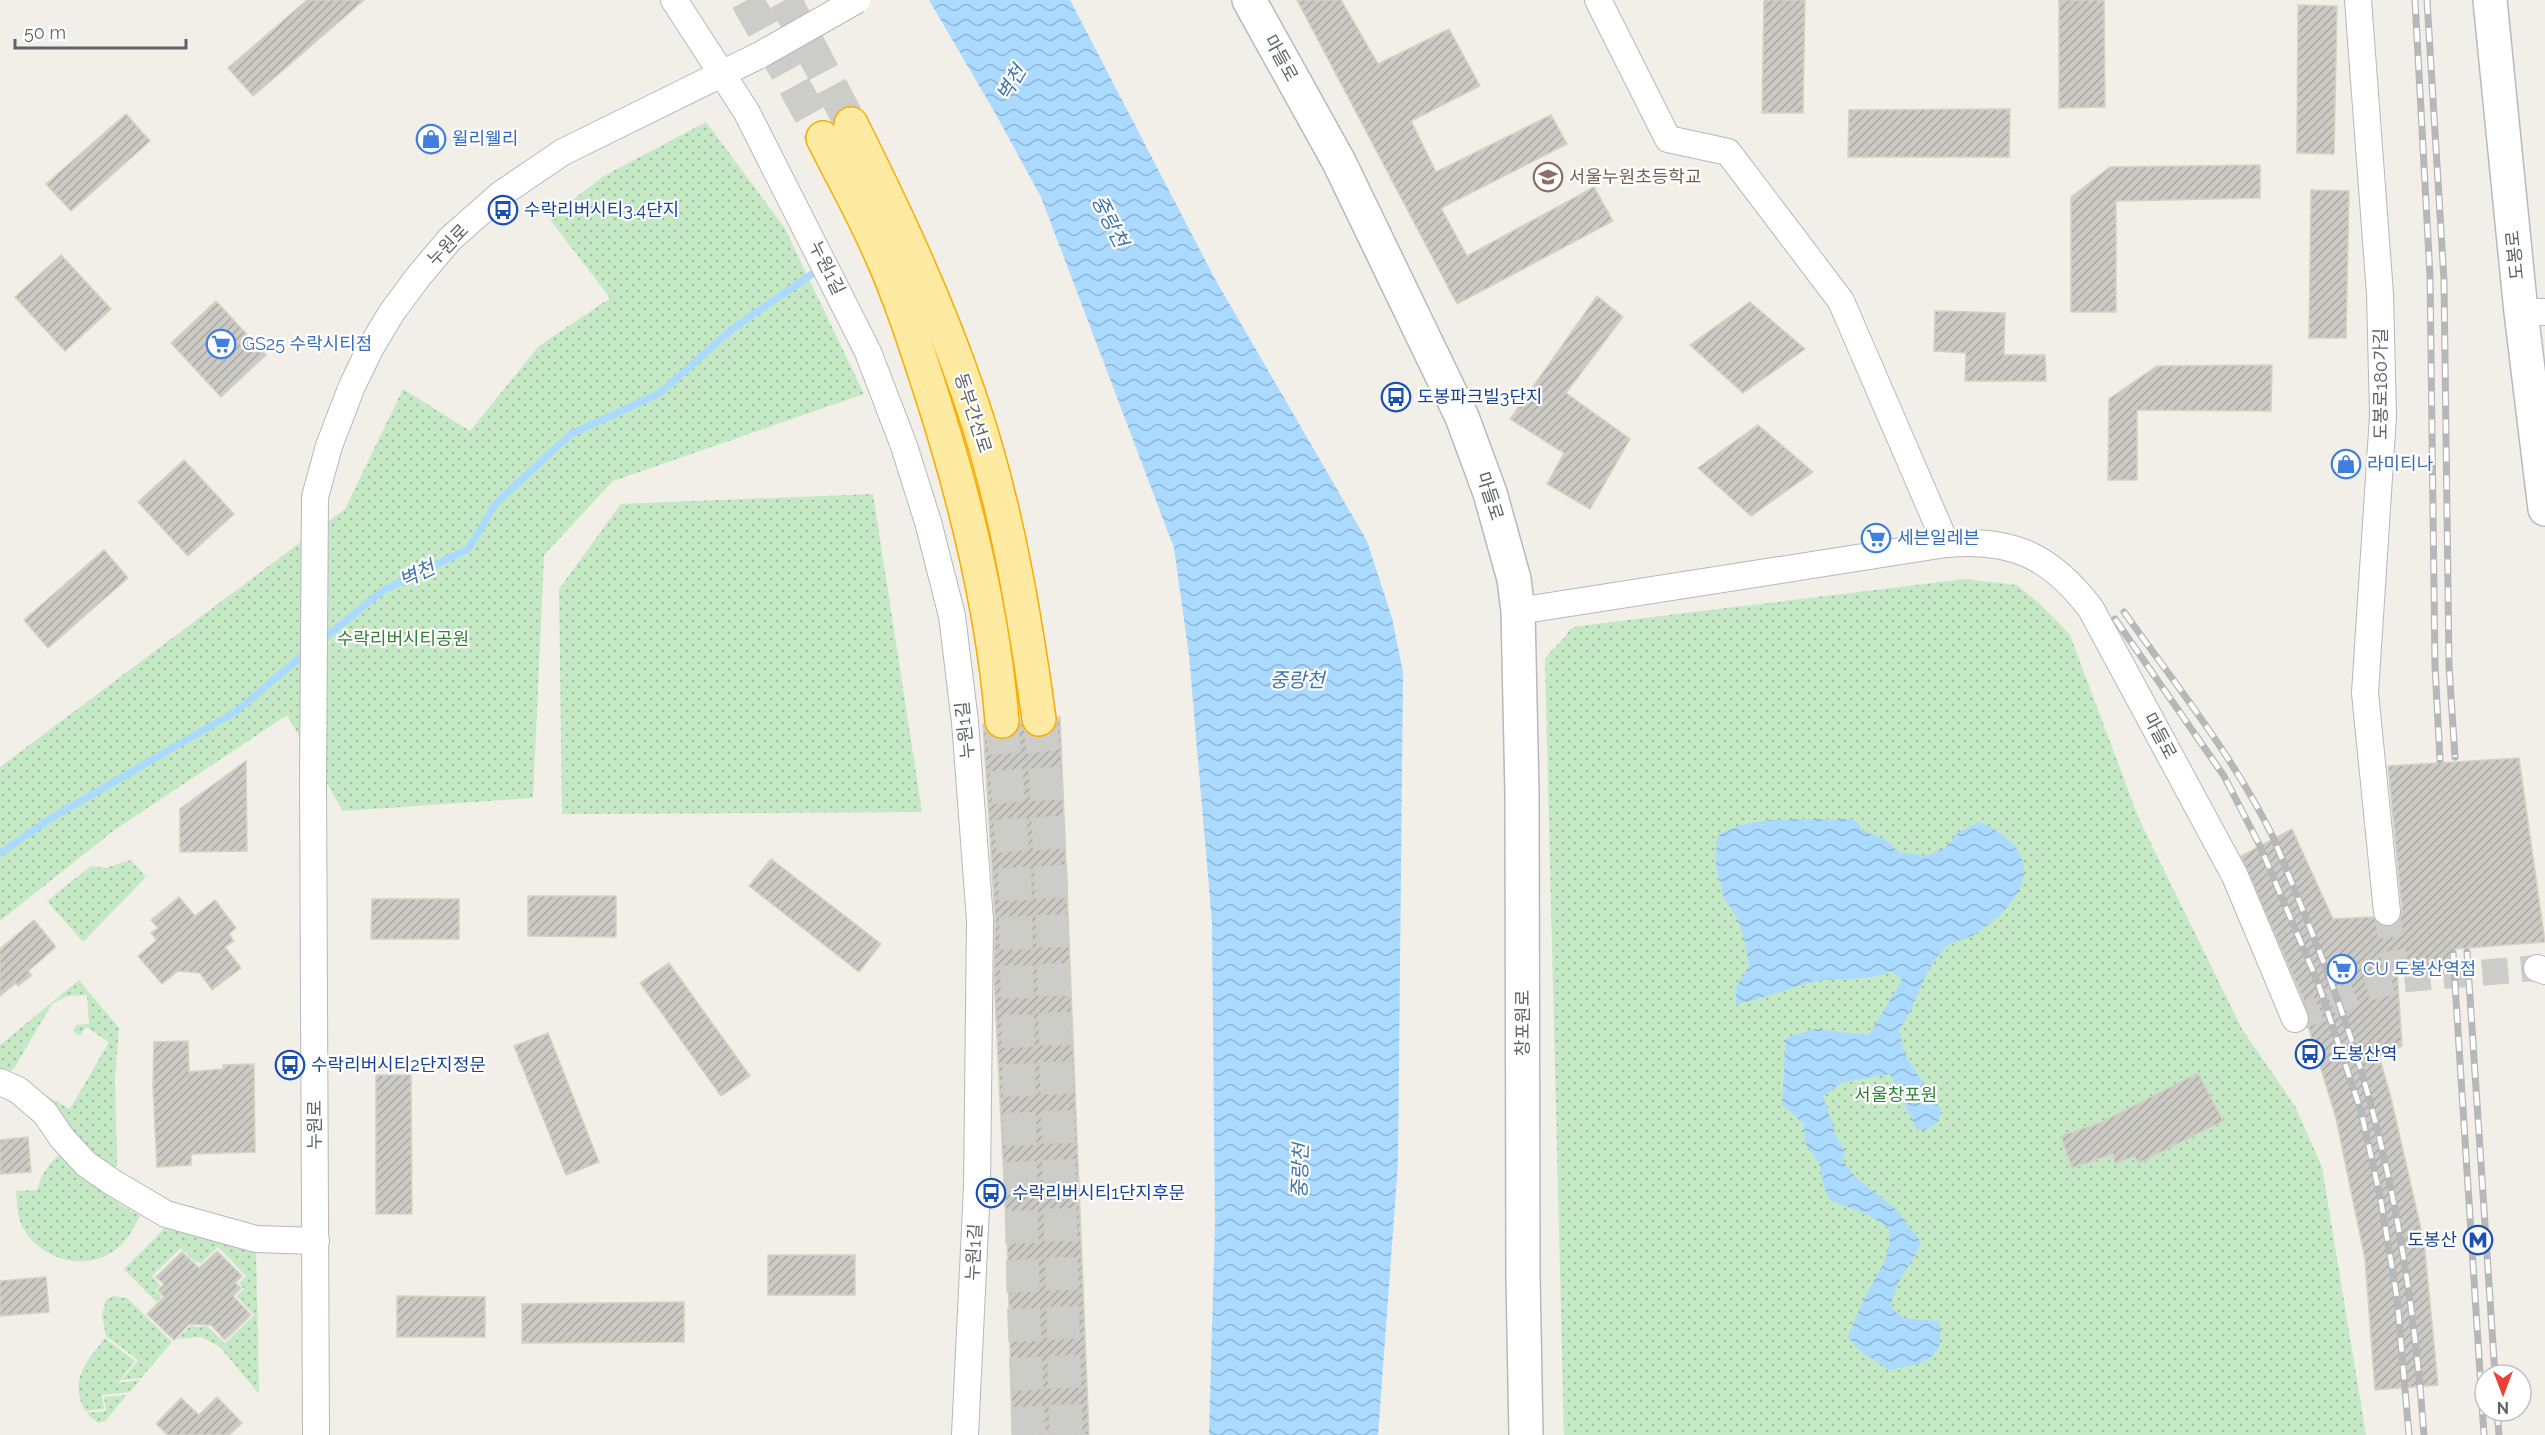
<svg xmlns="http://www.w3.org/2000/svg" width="2545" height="1435" font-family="Raleway,'Noto Sans KR',sans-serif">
<defs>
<pattern id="grass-dots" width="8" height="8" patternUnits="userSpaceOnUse" patternTransform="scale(1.5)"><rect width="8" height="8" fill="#c5e8c5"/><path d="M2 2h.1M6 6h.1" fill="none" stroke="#a3c0a4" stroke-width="1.8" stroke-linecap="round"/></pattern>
<pattern id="water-waves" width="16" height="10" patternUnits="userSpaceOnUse" patternTransform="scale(1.5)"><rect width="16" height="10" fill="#aadaff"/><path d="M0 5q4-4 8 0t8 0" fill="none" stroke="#8eb4d2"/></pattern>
<pattern id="building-hatch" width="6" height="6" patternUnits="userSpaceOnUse" patternTransform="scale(1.5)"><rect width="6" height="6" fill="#cccac5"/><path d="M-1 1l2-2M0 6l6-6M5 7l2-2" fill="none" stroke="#a9a8a4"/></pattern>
</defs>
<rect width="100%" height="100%" fill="#f1efe8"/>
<!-- grass -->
<g fill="url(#grass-dots)">
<polygon points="706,122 784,227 864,394 613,481 544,555 533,798 343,811 287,715 113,831 0,921 0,767 345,509 403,389 470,431 539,346 610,298 549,218 604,176"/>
<polygon points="873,494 922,812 562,814 559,589 621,504"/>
<path d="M1965,579L2017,585L2042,606L2070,635L2139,819L2242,1029L2295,1106L2322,1167L2366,1435H1564L1545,659C1553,647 1563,642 1570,629L1579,626Z"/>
<polygon points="131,860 146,877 83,942 47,901 91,866 106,868"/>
<path d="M79,980L119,1028L115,1079L117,1166L114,1168C83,1148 61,1120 38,1091L70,1109L109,1042L86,1027L80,1036L73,1031L76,1025L89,1024L87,995L67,996L52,1004L13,1070L0,1073V1045Z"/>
<path d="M59,1155C84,1180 110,1198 140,1216C134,1228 126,1242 115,1250C85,1272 41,1260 23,1228C17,1217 17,1203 16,1191L37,1190C41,1175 47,1166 59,1155Z"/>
<polygon points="167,1226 256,1251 259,1394 220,1347 201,1337 177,1339 191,1325 197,1327 207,1326 225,1343 254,1315 236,1296 244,1289 239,1283 246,1276 218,1247 201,1263 195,1262 181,1248 152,1276 160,1285 155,1290 162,1296 156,1302 124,1269"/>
<polygon points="113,1296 127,1298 172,1342 141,1378 122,1380 138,1360 106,1336 102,1315 106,1300"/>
<path d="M105,1338L135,1361L118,1383L140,1380L130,1392L102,1395L104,1409L85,1411C69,1378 86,1363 105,1338Z"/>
<polygon points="127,1395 105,1421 98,1423 86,1413 106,1411 104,1397"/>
</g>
<!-- water -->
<g fill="url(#water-waves)">
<polygon points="929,0 1070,0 1215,279 1367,541 1392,618 1403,672 1398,1163 1378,1435 1209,1435 1215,1225 1212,923 1189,655 1174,548 1041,197 994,111"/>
<path d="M1854,819L1862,830L1886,840L1899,852L1926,856L1945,848L1958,833L1979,822C2049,852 2029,900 1975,934C1966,940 1953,940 1946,947C1922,970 1918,1004 1899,1030L1905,1055L1941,1110L1938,1123L1925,1130H1917L1890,1074L1843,1082L1823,1096L1836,1136L1845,1152L1842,1160L1857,1179L1894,1207L1921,1242C1912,1268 1894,1278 1891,1307L1903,1318L1939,1321C1947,1362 1922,1363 1890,1370L1861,1352L1848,1337C1854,1322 1860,1307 1867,1293C1880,1270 1892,1255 1889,1228L1867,1214L1831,1201L1826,1193L1819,1163L1805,1143L1804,1124L1782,1104L1786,1038L1815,1029L1869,1035L1902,980L1892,971C1864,983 1840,976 1813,982C1785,988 1764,1000 1736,1004V987L1749,966L1746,945L1738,919L1724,898L1716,866L1717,836C1749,813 1815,821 1854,819Z"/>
</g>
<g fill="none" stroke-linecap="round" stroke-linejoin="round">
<!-- stream -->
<g stroke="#aadaff" stroke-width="7">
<polyline points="321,641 382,591 468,549 496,503 571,434 660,393 732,329 812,274"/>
<polyline points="0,853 53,817 235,712 308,651"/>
</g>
</g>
<!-- building -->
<g fill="url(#building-hatch)" stroke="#d6d1c6" stroke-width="1.5">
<polygon points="307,0 364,0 253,96 228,68"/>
<polygon points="1297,0 1341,0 1378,64 1449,29 1480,86 1411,121 1436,172 1551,115 1567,144 1441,208 1467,256 1594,187 1613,221 1457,304"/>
<polygon points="1764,0 1805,0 1803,113 1762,113"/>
<polygon points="2059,0 2104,0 2105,107 2059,108"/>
<polygon points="2298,5 2337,6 2334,154 2297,153"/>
<polygon points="2010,109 2009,157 1848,157 1849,110"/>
<polygon points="126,114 150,141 71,211 46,184"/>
<polygon points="2260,165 2260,198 2116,201 2116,312 2071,312 2071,197 2110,167"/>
<polygon points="2311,190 2349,191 2346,338 2309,338"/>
<polygon points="61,255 111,309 65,351 15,297"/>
<polygon points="1597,296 1623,317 1566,393 1630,439 1590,509 1547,484 1564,453 1510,419"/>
<polygon points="216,301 266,355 221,397 171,343"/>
<polygon points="1750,302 1805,349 1743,393 1690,345"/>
<polygon points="1935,311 2005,313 2004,355 2045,355 2046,381 1965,381 1966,353 1934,351"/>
<polygon points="2272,365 2271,411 2137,410 2137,480 2108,480 2109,399 2157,366"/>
<polygon points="1758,425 1813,472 1751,516 1698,468"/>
<polygon points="184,460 234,514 188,556 138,502"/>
<polygon points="104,550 128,578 48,648 24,620"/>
<polygon points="1058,717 1060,717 1089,1435 1012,1435 1008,1265 994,976 995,919 983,723 987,732 995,738 1003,740 1012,736 1019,729 1020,721 1025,731 1033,737 1041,738 1051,733 1056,726"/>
<polygon points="2519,758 2545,942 2454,949 2455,968 2397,970 2402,1046 2379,1056 2391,1098 2424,1242 2438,1385 2375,1390 2365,1259 2336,1118 2308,1026 2309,1013 2241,856 2292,829 2333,919 2373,917 2380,925 2389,927 2400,919 2402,910 2388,766"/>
<polygon points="246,761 247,851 180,852 180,809"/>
<polygon points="771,859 881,944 859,972 749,886"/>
<polygon points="528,896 616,896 616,937 528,936"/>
<polygon points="179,897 195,916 215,900 236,928 229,934 234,941 225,947 241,968 212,990 200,973 178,971 162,984 138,956 157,940 151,933 158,928 151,920"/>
<polygon points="372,899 459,899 459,939 371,939"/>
<polygon points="34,920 56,947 28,971 32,975 18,986 16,983 0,996 0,949"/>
<polygon points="669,963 750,1076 721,1096 640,983"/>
<polygon points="548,1033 599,1162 566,1175 514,1046"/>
<polygon points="188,1041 189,1072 223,1069 223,1065 254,1064 255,1152 191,1154 191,1165 157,1167 153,1086 154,1042"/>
<polygon points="2198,1073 2223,1121 2139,1163 2134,1156 2115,1164 2113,1154 2072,1168 2061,1136 2102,1122"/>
<polygon points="376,1075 411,1075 412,1214 376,1214"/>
<polygon points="28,1137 31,1172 0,1174 0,1140"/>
<polygon points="217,1251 242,1276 235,1283 241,1288 233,1296 251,1315 225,1340 211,1325 189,1324 174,1340 147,1314 164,1297 158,1290 164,1284 156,1277 182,1252 199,1268"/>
<rect x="768" y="1255" width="87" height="40"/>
<polygon points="46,1277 49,1312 0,1316 0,1281"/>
<polygon points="397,1296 485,1297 485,1337 397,1337"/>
<polygon points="684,1302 684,1342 522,1343 522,1304"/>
<polygon points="217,1397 242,1423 229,1435 168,1435 156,1424 181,1398 199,1415"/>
</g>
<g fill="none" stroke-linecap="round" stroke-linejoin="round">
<!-- minor-tunnel -->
<g stroke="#ccccc8" stroke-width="26" stroke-dasharray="26 13" stroke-linecap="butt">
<polyline points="2387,912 2397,980"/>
<polyline points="2295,1019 2364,989 2397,980 2537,968"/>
</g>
<!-- trunk-tunnel -->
<g stroke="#ccccc8" stroke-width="33" stroke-dasharray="33 16" stroke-linecap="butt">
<polyline points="747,0 823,138"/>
<polyline points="785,0 851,124"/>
<polyline points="1039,719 1044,756 1051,874 1066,1435"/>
<polyline points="1002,721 1015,880 1023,1296 1029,1435"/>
</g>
<!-- minor casing -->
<g stroke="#b5b8bc" stroke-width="28">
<g id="minor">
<polyline points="674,0 746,111 868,352 904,446 928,522 952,616 965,722 980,920 977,1187 965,1435"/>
<polyline points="1598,0 1668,139 1728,152 1841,301 1946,544"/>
<polyline points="2358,0 2380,294 2383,416 2365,693 2387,912"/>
<polyline points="2521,312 2545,312"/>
<path d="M1518,611L1946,544C2012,538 2051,556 2091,609L2235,876L2295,1019"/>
<polyline points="2537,968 2545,971"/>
<polyline points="0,1082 18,1090 45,1113 62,1138 86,1164 112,1182 166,1214 256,1239 316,1241"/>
<polyline points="316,1435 313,780 315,497 329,446 352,386 371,347 392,312 418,277 450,239 501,194 563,152 760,55"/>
</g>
</g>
<!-- tertiary casing -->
<g stroke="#b5b8bc" stroke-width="36">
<polyline id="tertiary" points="1249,0 1339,162 1462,417 1490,493 1514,579 1518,611 1522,794 1523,1277 1526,1435"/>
</g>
<!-- secondary casing -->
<g stroke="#b6babf" stroke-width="36">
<polyline id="secondary" points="2490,0 2521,312 2545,509"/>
</g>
<!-- trunk casing -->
<g stroke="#f9ab00" stroke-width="36">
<g id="trunk">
<path d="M851,124C895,212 937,301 969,395C1005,499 1024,610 1039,719"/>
<path d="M823,138C842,176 863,213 880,252C900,296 915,343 930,389C965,497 993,608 1002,721"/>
</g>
</g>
<!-- minor -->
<use href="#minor" stroke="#fff" stroke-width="26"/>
<!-- tertiary -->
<use href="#tertiary" stroke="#fff" stroke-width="33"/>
<!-- secondary -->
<use href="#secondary" stroke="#fff" stroke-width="33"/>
<!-- trunk -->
<use href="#trunk" stroke="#feeaa1" stroke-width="33"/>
<!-- rail casing -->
<g stroke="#b6b7b8" stroke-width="7">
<g id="rail">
<polyline points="2415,0 2430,276 2435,666 2440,760"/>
<polyline points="2427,0 2444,280 2449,666 2455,757"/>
<path d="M2124,612C2176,685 2234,757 2274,839C2298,899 2324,959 2345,1021C2391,1153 2414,1296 2424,1435"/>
<polyline points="2115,619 2224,776 2260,846 2318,983 2361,1111 2381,1201 2397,1298 2409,1435"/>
<polyline points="2467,952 2495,1375"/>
<polyline points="2453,953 2484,1435"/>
<polyline points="2497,1411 2499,1435"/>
</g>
</g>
<!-- rail -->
<use href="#rail" stroke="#fff" stroke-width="4.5" stroke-dasharray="14" stroke-linecap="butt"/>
<!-- minor-bridge casing -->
<g stroke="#b5b8bc" stroke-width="28" stroke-linecap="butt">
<polyline id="minor-bridge" points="760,55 857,0"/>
</g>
<!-- minor-bridge -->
<use href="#minor-bridge" stroke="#fff" stroke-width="26"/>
</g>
<!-- icons -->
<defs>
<g id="shop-ring" transform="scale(1.5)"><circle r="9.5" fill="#fff" stroke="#3f7fe0" stroke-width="1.5"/><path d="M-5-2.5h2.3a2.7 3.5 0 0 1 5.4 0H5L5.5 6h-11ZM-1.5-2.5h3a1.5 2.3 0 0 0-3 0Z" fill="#3f7fe0"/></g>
<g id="school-ring" transform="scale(1.5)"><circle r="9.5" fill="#fff" stroke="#8d6e63" stroke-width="1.5"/><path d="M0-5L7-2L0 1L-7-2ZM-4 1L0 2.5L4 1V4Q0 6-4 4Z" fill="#8d6e63"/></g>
<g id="bus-ring" transform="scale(1.5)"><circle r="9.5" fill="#fff" stroke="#1a4fb4" stroke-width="1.5"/><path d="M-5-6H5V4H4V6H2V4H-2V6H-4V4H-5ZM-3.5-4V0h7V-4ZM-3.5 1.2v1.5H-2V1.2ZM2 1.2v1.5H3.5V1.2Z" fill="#1a4fb4"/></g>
<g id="supermarket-ring" transform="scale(1.5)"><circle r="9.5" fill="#fff" stroke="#3f7fe0" stroke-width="1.5"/><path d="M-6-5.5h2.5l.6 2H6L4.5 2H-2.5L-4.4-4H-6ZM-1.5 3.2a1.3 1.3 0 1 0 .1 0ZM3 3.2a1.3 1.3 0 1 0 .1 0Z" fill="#3f7fe0"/></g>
<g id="metro-ring" transform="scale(1.5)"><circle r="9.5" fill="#fff" stroke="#1a4fb4" stroke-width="1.5"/><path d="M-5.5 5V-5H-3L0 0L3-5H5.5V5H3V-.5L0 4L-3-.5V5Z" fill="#1a4fb4"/></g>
</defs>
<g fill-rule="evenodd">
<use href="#shop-ring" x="431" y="139"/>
<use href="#school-ring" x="1548" y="177"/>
<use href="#bus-ring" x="503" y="210"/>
<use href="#supermarket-ring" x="221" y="344"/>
<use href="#bus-ring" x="1396" y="397"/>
<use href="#shop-ring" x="2346" y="464"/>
<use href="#supermarket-ring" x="1876" y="538"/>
<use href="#supermarket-ring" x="2342" y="969"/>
<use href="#bus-ring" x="2310" y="1054"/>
<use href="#bus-ring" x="290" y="1065"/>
<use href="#bus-ring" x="991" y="1193"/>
<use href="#metro-ring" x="2478" y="1240"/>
</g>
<g text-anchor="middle" stroke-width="4.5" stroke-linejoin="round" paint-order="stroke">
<!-- street labels -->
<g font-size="18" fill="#5f6368" stroke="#fff">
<text transform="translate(1281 58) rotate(61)" y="6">마들로</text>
<text transform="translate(448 245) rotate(-46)" y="6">누원로</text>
<text transform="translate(2515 255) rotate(-96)" y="6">도봉로</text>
<text transform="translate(827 268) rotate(64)" y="6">누원1길</text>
<text transform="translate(2381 384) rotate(-90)" y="6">도봉로180가길</text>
<text transform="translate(973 413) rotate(72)" y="6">동부간선로</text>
<text transform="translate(1490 496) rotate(72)" y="6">마들로</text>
<text transform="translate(965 730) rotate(-96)" y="6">누원1길</text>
<text transform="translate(2160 736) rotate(62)" y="6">마들로</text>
<text transform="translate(1523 1023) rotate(-90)" y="6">창포원로</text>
<text transform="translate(315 1125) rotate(-90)" y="6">누원로</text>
<text transform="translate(974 1252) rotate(-87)" y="6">누원1길</text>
</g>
<!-- shop labels -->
<g font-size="18" fill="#366cbe" stroke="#fff" text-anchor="start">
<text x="452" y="145">윌리웰리</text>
<text x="242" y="350">GS25 수락시티점</text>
<text x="2367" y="470">라미티나</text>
<text x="1897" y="544">세븐일레븐</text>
<text x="2363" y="975">CU 도봉산역점</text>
</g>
<!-- education labels -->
<g font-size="18" fill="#785e54" stroke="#fff" text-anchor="start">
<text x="1569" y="183">서울누원초등학교</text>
</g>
<!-- transit labels -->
<g font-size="18" fill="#164399" stroke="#fff" text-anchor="start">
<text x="524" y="216">수락리버시티3.4단지</text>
<text x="1417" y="403">도봉파크빌3단지</text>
<text x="2331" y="1060">도봉산역</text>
<text x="311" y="1071">수락리버시티2단지정문</text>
<text x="1012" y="1199">수락리버시티1단지후문</text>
<text x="2457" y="1246" text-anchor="end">도봉산</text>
</g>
<!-- park labels -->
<g font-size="18" fill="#348238" stroke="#fff">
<text x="403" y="645">수락리버시티공원</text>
<text x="1896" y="1101">서울창포원</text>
</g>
<!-- water labels -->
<g font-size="20" font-style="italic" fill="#4174aa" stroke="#fff">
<text transform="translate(1011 83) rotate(-59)" y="7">벽천</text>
<text transform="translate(1110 221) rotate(63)" y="7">중랑천</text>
<text transform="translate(417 574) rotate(-26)" y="7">벽천</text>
<text x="1297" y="687">중랑천</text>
<text transform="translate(1300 1171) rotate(-88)" y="7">중랑천</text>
</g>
</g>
<!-- north arrow -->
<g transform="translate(2503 1393) rotate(180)"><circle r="28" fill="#ffffff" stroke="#bfc1c3" stroke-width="1.5"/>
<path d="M0-4.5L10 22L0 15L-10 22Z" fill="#ea4335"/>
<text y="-9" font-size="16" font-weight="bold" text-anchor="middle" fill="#5f6368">N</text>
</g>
<!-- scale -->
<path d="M15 39v9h171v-9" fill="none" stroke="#5f6368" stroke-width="3"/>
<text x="24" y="39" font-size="18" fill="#5f6368" stroke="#ffffff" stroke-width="4.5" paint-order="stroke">50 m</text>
</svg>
